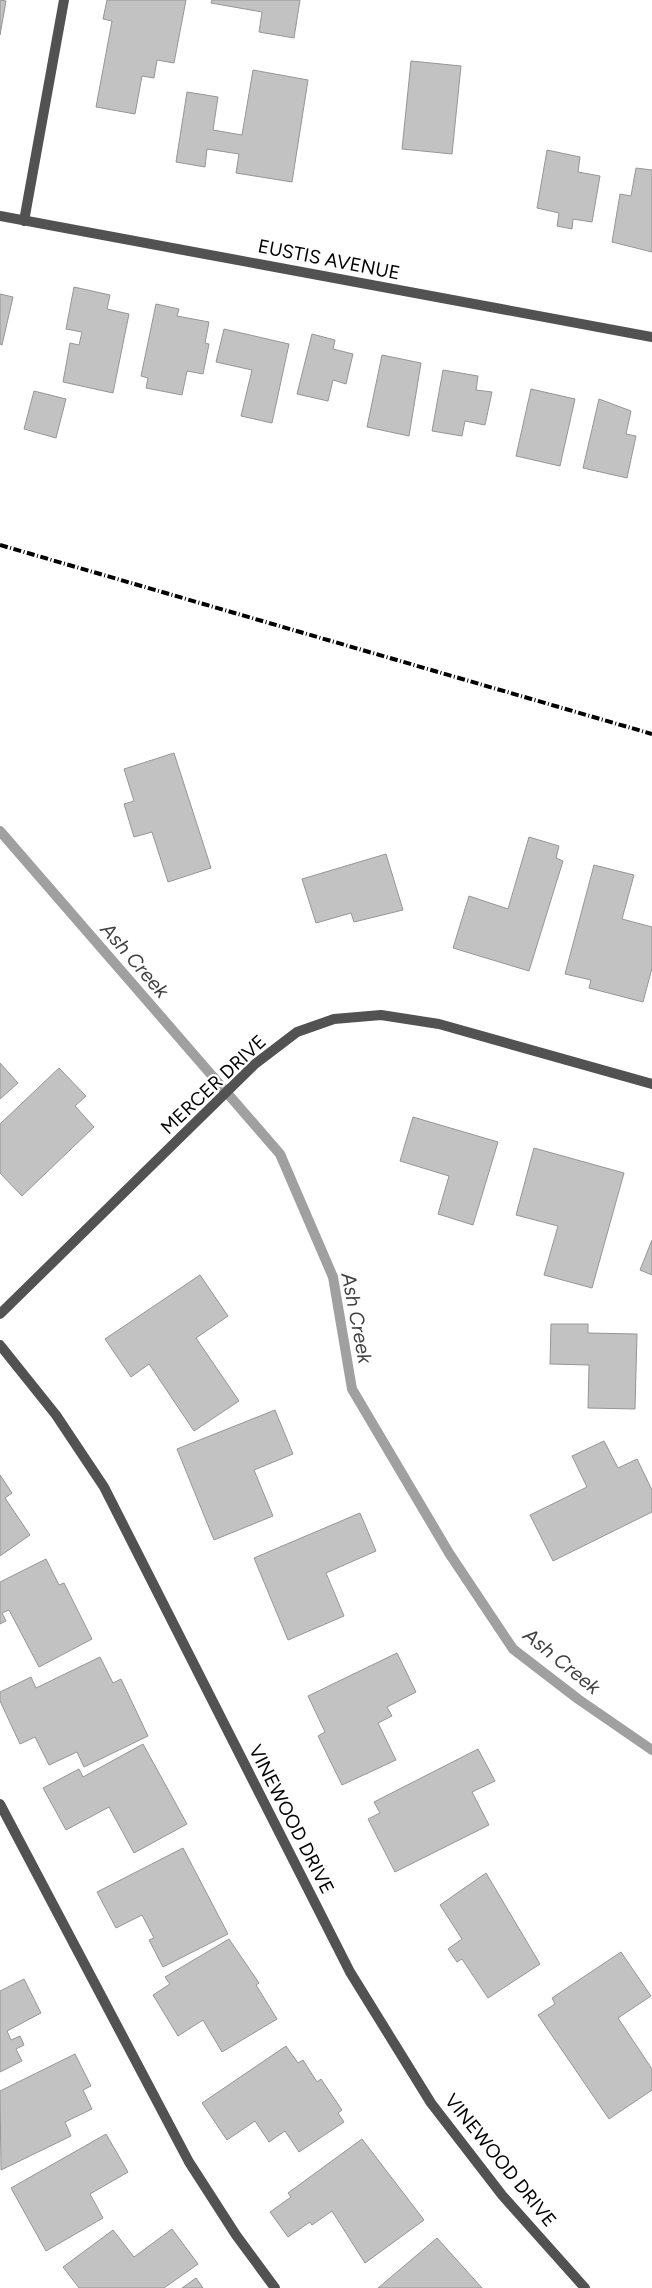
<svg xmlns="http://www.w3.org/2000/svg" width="652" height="2288" font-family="Figtree,sans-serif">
<rect width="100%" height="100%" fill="#fff"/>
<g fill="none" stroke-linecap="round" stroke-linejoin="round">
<!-- stream -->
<polyline stroke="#a0a0a0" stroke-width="10" points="0,831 280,1154 333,1277 352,1389 449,1553 513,1649 578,1699 652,1750"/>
</g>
<!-- building -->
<g fill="#c2c2c2" stroke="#969696">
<polygon points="0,0 6,1 0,35"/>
<polygon points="107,0 186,0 174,63 157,60 154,78 142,76 135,114 96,107 112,21 103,19"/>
<polygon points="212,0 300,0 294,38 259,32 262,12 211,3"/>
<polygon points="411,61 461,66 452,154 402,149"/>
<polygon points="253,70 308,80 292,182 236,173 239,154 207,149 205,167 176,162 187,92 218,97 213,130 242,135"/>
<polygon points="547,150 580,157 578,172 600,176 592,222 573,219 572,229 557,226 559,213 537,208"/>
<polygon points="636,168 652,170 652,252 612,242 620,194 631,196"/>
<polygon points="74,287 110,295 107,309 129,314 113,393 63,382 70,343 79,345 82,332 66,329"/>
<polygon points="0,294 13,297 2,345 0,344"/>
<polygon points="156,304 179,309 177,316 209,322 205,343 209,344 203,374 187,371 182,395 146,388 148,378 141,376"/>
<polygon points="224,329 289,344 272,423 241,416 252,370 216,362"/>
<polygon points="312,334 335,340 333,349 353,354 346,384 333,380 328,401 297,394"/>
<polygon points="382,355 421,363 409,436 367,427"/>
<polygon points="443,370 478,376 476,390 492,392 485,425 465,421 462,436 432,431"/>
<polygon points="531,389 575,399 560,466 516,456"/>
<polygon points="34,391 66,399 56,438 24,429"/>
<polygon points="599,399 631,411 626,434 636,436 627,478 583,468"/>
<polygon points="174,753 211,868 168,882 152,832 134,837 124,804 134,801 124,769"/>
<polygon points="529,837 559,846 556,858 563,861 529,971 453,948 469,896 508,909"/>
<polygon points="386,854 403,910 354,922 351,913 316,923 302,879"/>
<polygon points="594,865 634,875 622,919 652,927 652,968 643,1002 589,988 591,980 565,974"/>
<polygon points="0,1063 18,1083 0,1099"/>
<polygon points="59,1068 86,1096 75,1106 94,1127 22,1196 0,1173 0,1124"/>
<polygon points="413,1117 498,1142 473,1225 438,1214 449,1176 400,1161"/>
<polygon points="534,1148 624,1173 592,1288 544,1275 558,1226 516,1215"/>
<polygon points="652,1240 652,1275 640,1270"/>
<polygon points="200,1275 228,1316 196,1338 239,1401 194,1431 149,1364 131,1377 105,1339"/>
<polygon points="551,1324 588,1324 588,1333 637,1334 635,1409 588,1408 589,1365 550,1364"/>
<polygon points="275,1410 293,1454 254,1470 273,1516 214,1540 177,1449"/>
<polygon points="604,1441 618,1468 637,1459 652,1490 652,1512 553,1561 530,1515 587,1487 572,1456"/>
<polygon points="0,1475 12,1493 5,1498 30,1535 0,1556"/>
<polygon points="360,1513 376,1551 326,1573 344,1616 288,1640 254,1558"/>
<polygon points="46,1559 59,1585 64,1583 92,1639 39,1667 9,1610 2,1613 6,1621 0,1624 0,1582"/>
<polygon points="397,1653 416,1692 387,1707 392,1716 378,1723 396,1760 342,1785 318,1736 325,1732 308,1696"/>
<polygon points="100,1657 113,1683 121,1679 148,1736 84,1767 77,1752 49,1765 35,1737 20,1744 0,1701 0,1692 31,1677 36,1688"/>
<polygon points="143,1744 187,1824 134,1853 109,1807 66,1830 43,1788 79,1769 83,1777"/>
<polygon points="478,1749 495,1781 472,1792 489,1825 395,1872 368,1819 380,1813 374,1802"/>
<polygon points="183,1848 228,1934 163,1967 149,1940 154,1938 142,1915 116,1928 97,1892"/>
<polygon points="486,1873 540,1964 488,1998 462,1959 457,1962 448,1949 462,1939 440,1905"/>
<polygon points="229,1939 259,1983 256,1985 277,2019 222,2052 203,2020 178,2036 153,1995 170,1984 165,1977"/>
<polygon points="621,1952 651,1996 618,2018 652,2069 652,2090 609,2119 538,2015 555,2004 552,1998"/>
<polygon points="24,1979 41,2013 7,2031 11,2040 20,2036 24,2045 16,2049 22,2061 0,2072 0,1991"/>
<polygon points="286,2046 298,2063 303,2060 317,2082 321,2079 342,2110 338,2113 344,2122 299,2152 285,2131 269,2142 255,2121 227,2140 202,2103"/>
<polygon points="75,2054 91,2086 83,2090 92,2109 65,2122 71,2136 1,2170 0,2091"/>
<polygon points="106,2134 128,2172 90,2194 103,2218 46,2251 11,2188"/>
<polygon points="362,2139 424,2220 365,2263 332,2211 312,2225 310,2222 288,2237 270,2212 291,2197 288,2193"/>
<polygon points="172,2229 198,2264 164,2288 79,2288 63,2267 113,2230 134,2257"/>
<polygon points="437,2238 482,2288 378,2288"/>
<polygon points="196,2278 203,2288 182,2288"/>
</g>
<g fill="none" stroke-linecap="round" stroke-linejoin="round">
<!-- lane -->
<polyline stroke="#525252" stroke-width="10" points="0,1804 189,2162 236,2235 275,2288"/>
<!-- street -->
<g stroke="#525252" stroke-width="10">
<polyline points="0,216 652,337"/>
<polyline points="24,221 64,0"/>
<polyline points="0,1314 255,1064 297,1032 334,1019 381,1015 439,1024 652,1084"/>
<polyline points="0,1345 56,1415 104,1487 350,1972 431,2103 502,2195 585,2288"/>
</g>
<!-- rail -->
<polyline stroke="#000" stroke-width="4" stroke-dasharray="8 2.5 1 2.5" stroke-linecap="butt" points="0,545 652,734"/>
</g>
<g text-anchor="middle" stroke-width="4.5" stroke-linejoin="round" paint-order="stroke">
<!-- street labels -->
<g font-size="19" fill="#000" stroke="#fff">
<text transform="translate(329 259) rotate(11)" y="7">EUSTIS AVENUE</text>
<text transform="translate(213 1084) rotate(-43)" y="7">MERCER DRIVE</text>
<text transform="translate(292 1819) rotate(63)" y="7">VINEWOOD DRIVE</text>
<text transform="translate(501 2160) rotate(51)" y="7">VINEWOOD DRIVE</text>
</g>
<!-- water labels -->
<g font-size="20" font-style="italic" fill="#414141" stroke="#fff">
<text transform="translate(135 960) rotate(49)" y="7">Ash Creek</text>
<text transform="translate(357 1318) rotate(79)" y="7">Ash Creek</text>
<text transform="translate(562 1661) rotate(39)" y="7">Ash Creek</text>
</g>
</g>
</svg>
